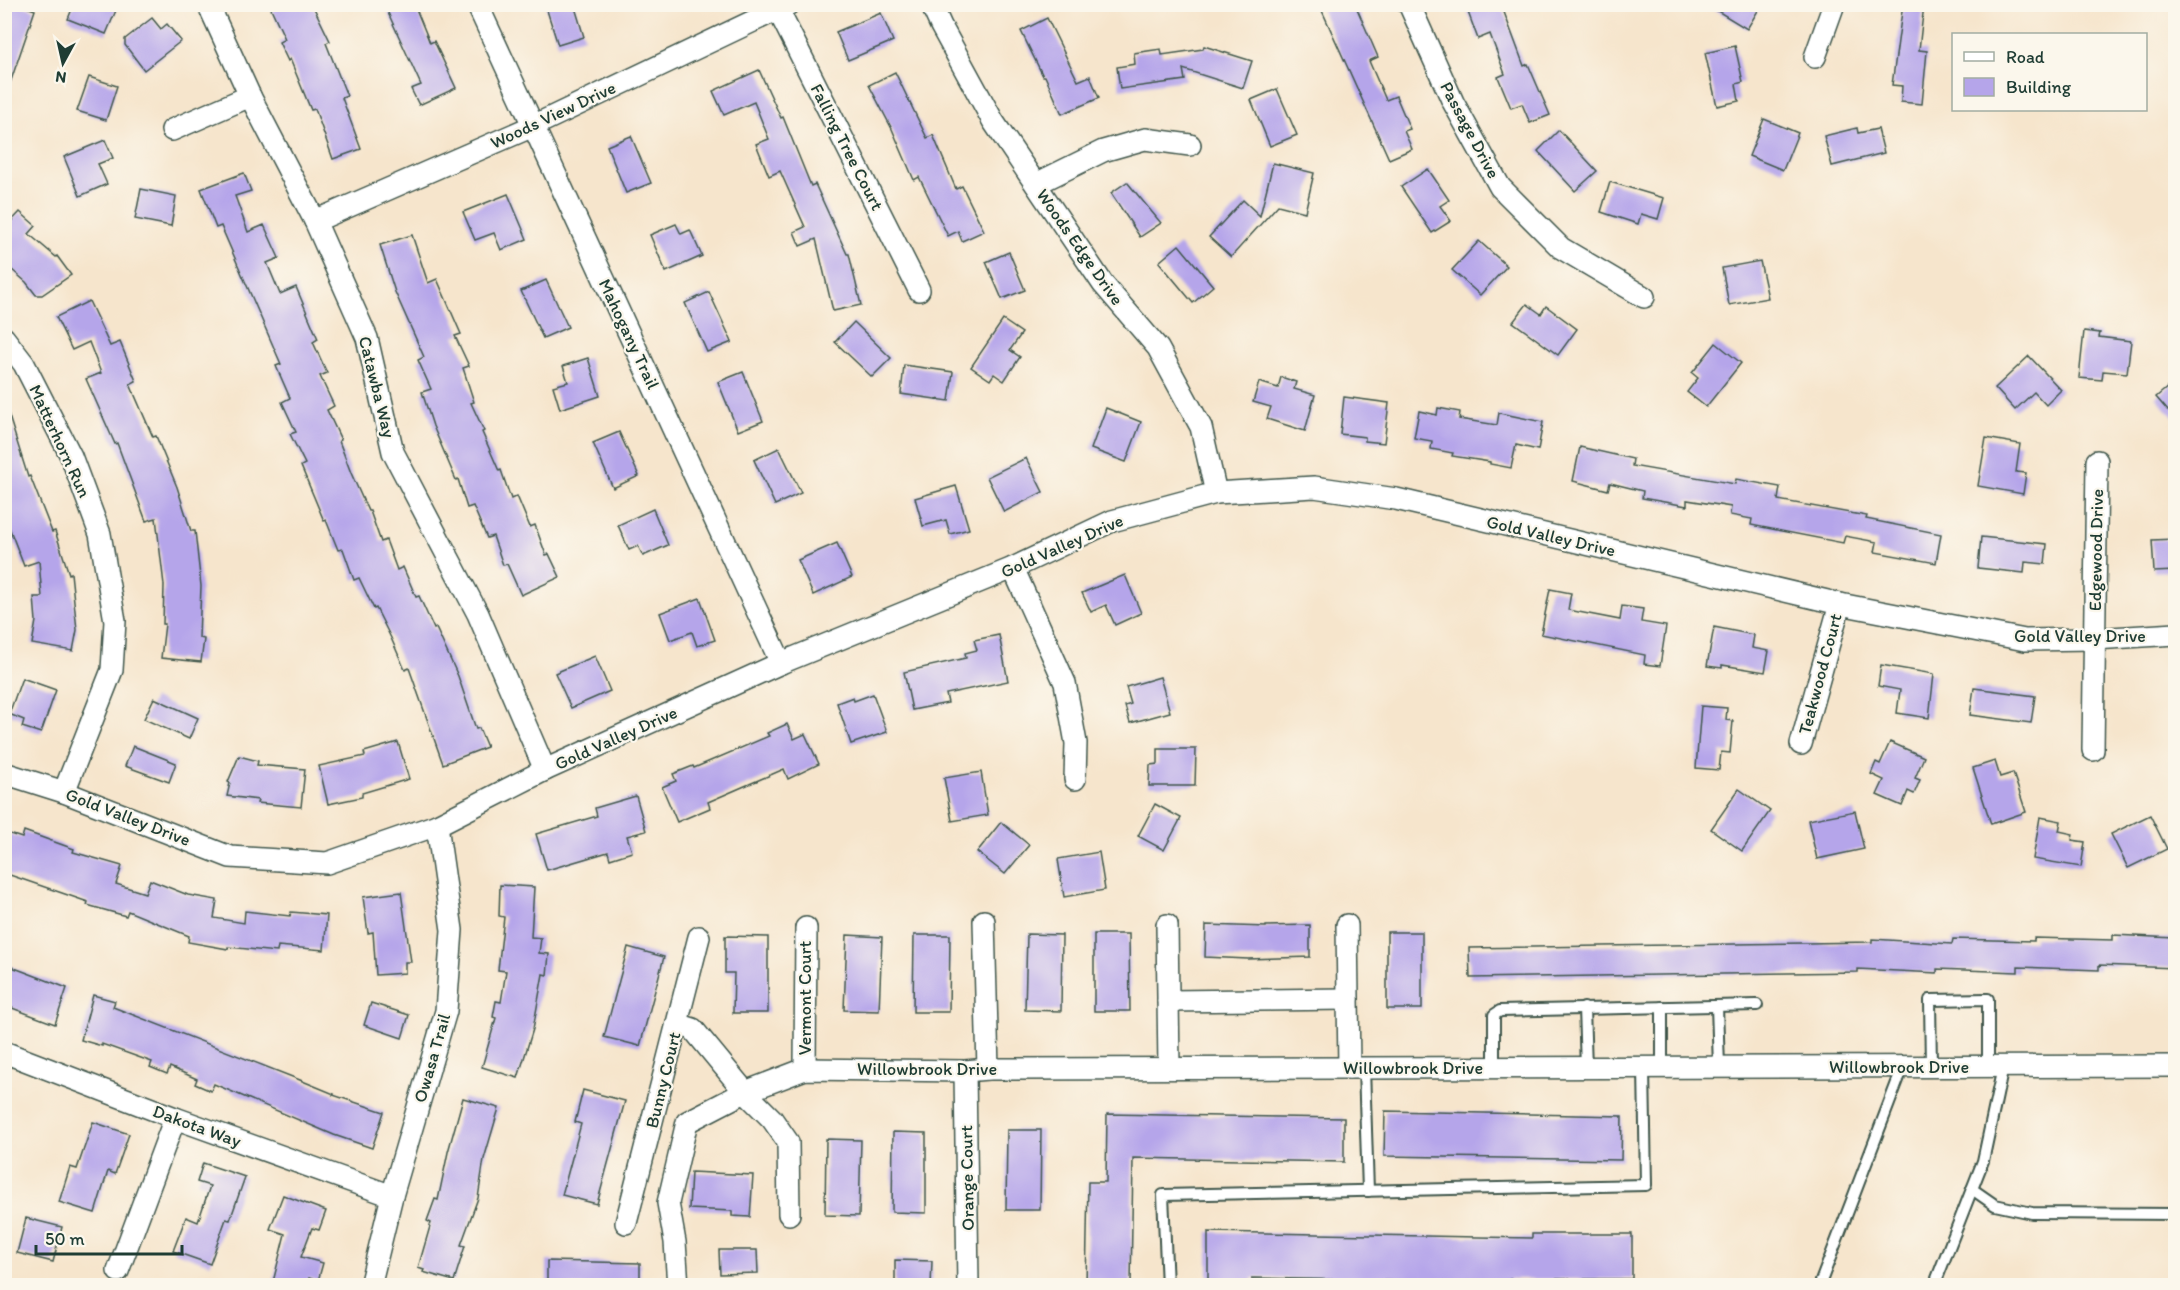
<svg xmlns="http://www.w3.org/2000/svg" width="2180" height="1290" font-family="Itim,sans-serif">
<rect width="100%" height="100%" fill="#fbf7ec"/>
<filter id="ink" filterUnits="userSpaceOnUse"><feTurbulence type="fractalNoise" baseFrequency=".0167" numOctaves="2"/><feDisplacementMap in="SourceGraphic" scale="12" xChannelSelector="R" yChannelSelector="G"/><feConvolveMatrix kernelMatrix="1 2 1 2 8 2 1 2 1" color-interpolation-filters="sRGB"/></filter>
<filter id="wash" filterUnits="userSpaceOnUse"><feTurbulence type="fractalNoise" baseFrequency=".008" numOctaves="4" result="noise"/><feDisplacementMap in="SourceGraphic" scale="24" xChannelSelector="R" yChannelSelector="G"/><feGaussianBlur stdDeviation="1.35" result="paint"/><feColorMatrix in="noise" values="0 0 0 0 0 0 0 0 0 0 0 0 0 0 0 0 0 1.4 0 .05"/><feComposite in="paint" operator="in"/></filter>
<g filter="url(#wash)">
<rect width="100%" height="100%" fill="#f6e5cc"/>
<g id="blocks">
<!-- building -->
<g fill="#b5a5ea">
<polygon points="4,4 18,4 35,10 7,92 4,91"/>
<polygon points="74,4 108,4 117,8 106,34 68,19"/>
<polygon points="269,4 312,4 330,41 326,43 347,96 342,98 361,149 333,159 315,109 311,110 290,59 288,61 279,42 285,39"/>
<polygon points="384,4 414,4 430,43 434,41 456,88 419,105 411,89 421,85"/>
<polygon points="545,4 574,4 584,37 558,45"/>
<polygon points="1319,4 1355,4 1378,57 1369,61 1386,100 1396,96 1410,129 1404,131 1412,149 1389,159"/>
<polygon points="1465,4 1501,4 1524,66 1528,64 1550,115 1530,123 1522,104 1511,108 1498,77 1505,74 1490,34 1478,39"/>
<polygon points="1706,4 1762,4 1747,29"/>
<polygon points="1903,4 1924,4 1919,50 1927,51 1922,104 1901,102 1902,86 1892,85"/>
<polygon points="881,13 893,41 848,60 836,32"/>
<polygon points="152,18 161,29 167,24 181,41 144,70 125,45 125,39"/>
<polygon points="1047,18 1078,81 1090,76 1099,98 1062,114 1045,76 1043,76 1021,31"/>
<polygon points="1204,46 1252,61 1243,88 1183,69 1185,80 1120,89 1117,67 1135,64 1134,53 1161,49 1162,55 1203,49"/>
<polygon points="1735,46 1743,82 1736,84 1739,101 1717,106 1705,53"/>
<polygon points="759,70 781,118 783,117 811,186 815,184 847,254 849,254 861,305 833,311 816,239 800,246 794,232 805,227 780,171 769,176 756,144 769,139 754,102 724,115 713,91"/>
<polygon points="895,72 927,138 933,135 956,189 962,186 984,231 962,241 958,231 948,236 919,177 914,180 892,129 869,85"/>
<polygon points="89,77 117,86 106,120 77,111"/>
<polygon points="1277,89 1297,135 1270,146 1251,100"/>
<polygon points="1764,119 1798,133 1783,170 1749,156"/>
<polygon points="1857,128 1858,133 1878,129 1884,153 1832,166 1824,136"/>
<polygon points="1559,130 1597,171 1575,191 1538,151"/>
<polygon points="631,136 651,183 626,193 607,146"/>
<polygon points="105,140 113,158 98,164 107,184 80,196 64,157"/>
<polygon points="1273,163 1314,173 1305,212 1278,205 1231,257 1209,237 1243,200 1260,216"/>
<polygon points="1428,169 1449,200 1440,206 1451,221 1432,233 1401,187"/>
<polygon points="244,173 251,191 235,196 248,232 264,225 279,258 267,263 280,294 296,287 318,339 313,342 327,373 320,376 334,406 327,410 341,440 339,441 351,473 368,511 370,511 381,542 386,540 397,570 403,567 416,597 419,596 434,629 436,628 458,676 476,729 479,728 487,747 443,764 409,668 405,670 391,638 376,608 374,609 359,578 354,580 343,549 338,550 326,520 324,521 314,497 301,466 305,464 290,434 296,432 282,402 290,398 276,366 281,364 221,226 216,228 201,189"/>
<polygon points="1127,182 1161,223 1140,237 1111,193"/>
<polygon points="1610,182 1664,198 1658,219 1641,214 1638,224 1601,212"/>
<polygon points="141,189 176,196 171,226 135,219"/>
<polygon points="508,194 527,239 501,250 494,233 475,240 463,212"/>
<polygon points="20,212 36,226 29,234 56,257 57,256 71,275 42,295 36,295 26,282 4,263 4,229"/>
<polygon points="676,224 681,234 690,230 702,256 666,272 650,235"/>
<polygon points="412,235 428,283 437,279 461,334 455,336 469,366 463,368 474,402 471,403 484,431 482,432 499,471 501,470 511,499 517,496 530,527 535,525 546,555 549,554 560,577 521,595 507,564 503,565 493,536 487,538 473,506 467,508 458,479 456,480 433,426 422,392 431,389 418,360 424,357 395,292 380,245"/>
<polygon points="1479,241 1507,266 1480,295 1452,270"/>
<polygon points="1179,245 1213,286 1193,303 1159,262"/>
<polygon points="1009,252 1025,290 1002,299 986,262"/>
<polygon points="1760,261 1768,298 1729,305 1722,268"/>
<polygon points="546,280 568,327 543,338 521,291"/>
<polygon points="709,292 732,342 707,352 685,303"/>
<polygon points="89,301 110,346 120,342 136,381 130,384 153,437 156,436 177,487 191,531 195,531 201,586 199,638 204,639 201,662 161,658 165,624 163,624 164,585 156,518 146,521 117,443 115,444 86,379 101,373 89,342 72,350 56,317"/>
<polygon points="1527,304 1541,314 1546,306 1577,329 1558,355 1513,322"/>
<polygon points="1003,320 1022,333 1010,350 1020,357 1004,381 994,374 990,380 971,367"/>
<polygon points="854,322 891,358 872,377 835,342"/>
<polygon points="2084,331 2100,333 2099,337 2131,341 2127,373 2103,371 2102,380 2079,378"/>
<polygon points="1716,343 1741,363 1706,407 1687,392 1698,378 1692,373"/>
<polygon points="2029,356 2061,390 2046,405 2034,392 2015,410 1995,388"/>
<polygon points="588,358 600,396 560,409 553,386 568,382 563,366"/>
<polygon points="904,365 953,372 949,401 901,394"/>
<polygon points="743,372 763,421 738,431 718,382"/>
<polygon points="1281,377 1296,382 1294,389 1315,395 1305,431 1267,419 1271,407 1253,402 1259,382 1278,388"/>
<polygon points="2175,381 2175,419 2156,397"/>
<polygon points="1344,397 1389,403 1384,443 1365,441 1365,437 1340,434"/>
<polygon points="1106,408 1141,422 1126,462 1091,449"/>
<polygon points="1438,408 1460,412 1459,419 1497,425 1499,413 1543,422 1538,450 1516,445 1511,468 1490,464 1490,462 1452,456 1453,453 1431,449 1432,441 1414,438 1419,411 1437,415"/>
<polygon points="4,413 8,413 28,477 30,476 52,532 55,531 69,574 71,573 77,630 73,651 32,644 36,621 34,597 42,597 39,561 24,566 4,514"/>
<polygon points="619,432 639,476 613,488 593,443"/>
<polygon points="1986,438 2020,444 2016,472 2026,473 2023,494 1978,486"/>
<polygon points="1580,447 1633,459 1632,466 1735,484 1736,479 1780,487 1778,500 1867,516 1866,519 1941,534 1936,563 1875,552 1877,542 1845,536 1843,543 1751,525 1752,519 1730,515 1731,507 1687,500 1687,506 1642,498 1643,491 1610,483 1608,490 1573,481"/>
<polygon points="779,448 801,493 775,505 754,460"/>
<polygon points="1026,458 1043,492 1004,512 987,477"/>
<polygon points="956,486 969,529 950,534 946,520 923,526 915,498"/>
<polygon points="653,509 668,545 643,556 638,546 629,550 618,525"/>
<polygon points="1981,537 2047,544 2045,564 2025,562 2024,573 1978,568"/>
<polygon points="2175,539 2175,571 2154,572 2152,540"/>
<polygon points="837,543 852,577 813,595 798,560"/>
<polygon points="1125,575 1141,613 1115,625 1106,605 1091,612 1082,593"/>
<polygon points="1550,589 1571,593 1568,610 1620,620 1622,606 1643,609 1641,622 1666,626 1660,666 1644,664 1645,655 1541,634"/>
<polygon points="700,598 715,640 697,646 692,632 670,640 660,613"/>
<polygon points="1714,627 1754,635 1752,648 1769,651 1765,672 1722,665 1722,668 1707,666"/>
<polygon points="999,635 1008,681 946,694 948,703 912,710 904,672 966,658 965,653 977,650 974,640"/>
<polygon points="595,656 610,691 571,708 555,673"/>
<polygon points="1881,665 1934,674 1929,718 1897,713 1900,690 1878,686"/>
<polygon points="1160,677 1170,712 1130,723 1125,706 1131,704 1126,687"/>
<polygon points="22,678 56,690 41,733 22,727 24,720 9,714"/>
<polygon points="1974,688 2035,696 2031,723 1970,715"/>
<polygon points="873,694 887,732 851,744 837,703 853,697 854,701"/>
<polygon points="154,698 198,718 189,739 144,719"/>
<polygon points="1701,706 1727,708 1726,720 1733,721 1730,753 1721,752 1719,770 1696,768"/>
<polygon points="787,724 794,739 805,734 819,764 788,779 784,769 708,802 710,808 677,822 662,787 676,781 673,774 693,766 694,768 769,736 767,733"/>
<polygon points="398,742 409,779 362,793 362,797 328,804 319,766 365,756 364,752"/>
<polygon points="1890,742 1924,757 1915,778 1920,780 1914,794 1908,791 1902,806 1877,795 1884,780 1871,774 1876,762 1880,764"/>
<polygon points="133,746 176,763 169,782 125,766"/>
<polygon points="1158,749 1196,749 1195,786 1149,786 1150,765 1158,764"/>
<polygon points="239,756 258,761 257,765 305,769 301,807 257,803 258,800 227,796 230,783 228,782"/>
<polygon points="1995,761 2000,777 2013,773 2026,812 1991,824 1973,768"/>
<polygon points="981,772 988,815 952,821 944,778"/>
<polygon points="1739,789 1770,811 1742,851 1711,829"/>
<polygon points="636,796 646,831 627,836 632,852 610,859 608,852 547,870 536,834 597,816 595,808"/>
<polygon points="1155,804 1181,818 1164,850 1138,836"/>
<polygon points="1855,811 1864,849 1817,859 1808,820"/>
<polygon points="2150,815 2167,849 2128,868 2111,834"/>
<polygon points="2040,817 2061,821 2059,831 2073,834 2072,840 2085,842 2081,867 2033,859"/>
<polygon points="1001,822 1029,845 1005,874 977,852"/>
<polygon points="24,831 74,849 73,852 122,866 116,884 145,893 150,880 188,895 217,900 214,918 244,923 245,911 290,916 291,912 327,915 324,950 278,946 277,952 228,947 228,949 188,942 189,936 128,911 126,916 87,905 88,902 4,873 4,832 22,838"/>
<polygon points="1099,852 1105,890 1064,897 1058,859"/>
<polygon points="500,885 534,887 531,937 541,938 539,953 549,954 547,975 543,974 533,1029 518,1078 482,1067 496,1018 493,1017 496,1001 501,1002 506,971 498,970 504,917 499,916"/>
<polygon points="401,892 411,962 405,962 405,973 376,975 373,932 368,933 363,897"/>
<polygon points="1206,925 1266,927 1266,926 1310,925 1310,957 1248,959 1205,957"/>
<rect x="1387" y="932" width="35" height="77"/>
<polygon points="1027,934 1062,935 1061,1011 1025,1010"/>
<polygon points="1094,934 1129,934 1130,1011 1094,1011"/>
<polygon points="847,935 882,937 879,1011 844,1010"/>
<polygon points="914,935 950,935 949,1012 913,1012"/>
<polygon points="2113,935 2175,938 2175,968 2099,965 2099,970 2018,967 2018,972 1937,969 1937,973 1858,969 1858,972 1470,978 1469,948 1872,942 1872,939 1952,944 1953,939 2034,941 2034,938 2113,940"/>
<polygon points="725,936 768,937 768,1013 733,1013 734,973 725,973"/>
<polygon points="628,947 664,957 640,1046 604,1037"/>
<polygon points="4,964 67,988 55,1024 4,1005"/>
<polygon points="93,995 115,1001 113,1007 300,1080 334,1094 333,1095 384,1112 372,1148 334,1135 214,1084 211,1091 195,1084 197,1079 170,1067 167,1074 150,1067 152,1062 102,1044 102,1046 81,1040"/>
<polygon points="371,1003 409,1015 402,1038 364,1025"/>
<polygon points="583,1090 625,1101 597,1204 562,1195 581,1124 575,1122"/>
<polygon points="463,1098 499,1108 484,1159 478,1198 461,1245 465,1246 454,1281 423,1272 424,1270 418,1268 431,1223 427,1221 435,1199 438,1200 448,1152"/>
<polygon points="1385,1111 1622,1116 1621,1160 1384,1156"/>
<polygon points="1107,1114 1344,1118 1344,1162 1133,1158 1131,1286 1086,1286 1088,1182 1106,1182"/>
<polygon points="93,1122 129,1134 115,1174 108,1171 95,1213 59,1202 70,1167 77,1169"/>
<polygon points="1007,1130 1041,1130 1040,1210 1006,1210"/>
<polygon points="893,1132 926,1133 926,1213 892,1212"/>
<polygon points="826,1139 861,1140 859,1216 825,1215"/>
<polygon points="203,1163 245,1177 230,1220 226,1219 210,1264 173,1251 186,1217 198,1222 210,1186 197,1182"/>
<polygon points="691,1172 753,1175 750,1217 732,1216 732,1211 689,1209"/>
<polygon points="283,1195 326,1211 319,1230 312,1228 301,1257 323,1263 318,1281 309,1278 307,1286 272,1286 285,1234 270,1229"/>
<polygon points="26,1218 62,1227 53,1262 17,1253"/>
<polygon points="1208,1232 1532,1238 1532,1234 1632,1234 1632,1279 1510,1279 1510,1283 1252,1278 1252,1286 1208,1286"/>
<polygon points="719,1250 757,1250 758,1273 720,1274"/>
<polygon points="895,1260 932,1261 931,1286 895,1286"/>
<polygon points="547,1261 640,1263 640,1286 547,1286"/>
</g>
</g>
</g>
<g filter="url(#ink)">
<use href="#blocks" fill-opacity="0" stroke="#3f564b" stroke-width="1.5"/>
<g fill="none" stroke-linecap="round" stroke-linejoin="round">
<!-- lane casing -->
<g stroke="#3f564b" stroke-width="14">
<g id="lane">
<polyline points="1717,1006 1719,1067"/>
<polyline points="1662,1007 1662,1067"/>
<polyline points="1584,1008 1586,1068"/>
<polyline points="1931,1067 1930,1000 1988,999 1988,1067"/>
<polyline points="1364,1068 1368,1191"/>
<polyline points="1494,1068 1494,1015 1500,1011 1757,1005"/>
<polyline points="1972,1189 1995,1205 2032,1213 2176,1214"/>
<polyline points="1820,1284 1903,1067"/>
<polyline points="1167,1286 1163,1195 1646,1185 1644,1068"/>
<polyline points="1934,1286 1983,1161 2003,1067"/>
</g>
</g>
<!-- street casing -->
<g stroke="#3f564b" stroke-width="24">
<g id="street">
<polyline points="208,4 250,96 315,221 367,338 393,452 478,614 545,770"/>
<polyline points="477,4 781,663"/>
<polyline points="775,4 919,290"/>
<polyline points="931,4 941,26 993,121 1103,284 1158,348 1201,427 1216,493"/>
<polyline points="1409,4 1453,102 1500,187 1561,248 1644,297"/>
<polyline points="1815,57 1834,4"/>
<polyline points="172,130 250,96"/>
<polyline points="1036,184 1103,151 1145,139 1190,145"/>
<polyline points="315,221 533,126 789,4"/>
<polyline points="4,338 24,364 71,456 100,534 115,621 112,670 64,792"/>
<polyline points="1013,568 1065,683 1076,743 1075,779"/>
<polyline points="1801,744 1840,604"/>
<polyline points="2093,750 2097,461"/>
<polyline points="4,773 64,792 230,857 327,863 437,825 545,770 781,663 1013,568 1112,521 1216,493 1314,487 1396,499 1840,604 2025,640 2094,639 2176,634"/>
<polyline points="984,921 988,1069"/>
<polyline points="1167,925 1169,1068"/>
<polyline points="1347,925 1349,1068"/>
<polyline points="1168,1001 1348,999"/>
<polyline points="677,1024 693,1029 745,1092 772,1119 788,1142 789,1214"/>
<polyline points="4,1052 175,1118 392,1196"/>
<polyline points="805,1069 806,928"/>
<polyline points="965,1071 968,1286"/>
<polyline points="626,1223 699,937"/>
<polyline points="118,1271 175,1118"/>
<polyline points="370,1286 392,1196 446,1011 452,930 437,825"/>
<polyline points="678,1286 675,1242 668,1203 687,1122 745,1092 805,1069 965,1071 988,1069 2176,1066"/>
</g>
</g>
<!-- lane -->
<use href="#lane" stroke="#fff" stroke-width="10"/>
<!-- street -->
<use href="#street" stroke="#fff" stroke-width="21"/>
</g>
</g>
<g text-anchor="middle" stroke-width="4.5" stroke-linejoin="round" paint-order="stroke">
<!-- street labels -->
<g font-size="18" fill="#1f3d34" stroke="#fbf7ec">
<text transform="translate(553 115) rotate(-25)" y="6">Woods View Drive</text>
<text transform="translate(1470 130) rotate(62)" y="6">Passage Drive</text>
<text transform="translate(847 147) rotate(63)" y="6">Falling Tree Court</text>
<text transform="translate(1080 247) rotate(55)" y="6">Woods Edge Drive</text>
<text transform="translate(629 334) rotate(65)" y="6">Mahogany Trail</text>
<text transform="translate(377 387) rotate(76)" y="6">Catawba Way</text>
<text transform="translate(60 441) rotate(65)" y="6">Matterhorn Run</text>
<text transform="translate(1551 536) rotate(13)" y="6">Gold Valley Drive</text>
<text transform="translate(1062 546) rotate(-24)" y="6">Gold Valley Drive</text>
<text transform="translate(2096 550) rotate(-89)" y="6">Edgewood Drive</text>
<text x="2080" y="642">Gold Valley Drive</text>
<text transform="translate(1820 674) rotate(-75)" y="6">Teakwood Court</text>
<text transform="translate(616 738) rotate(-24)" y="6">Gold Valley Drive</text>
<text transform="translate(128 817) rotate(21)" y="6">Gold Valley Drive</text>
<text transform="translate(805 998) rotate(-90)" y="6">Vermont Court</text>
<text transform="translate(432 1058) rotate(-74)" y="6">Owasa Trail</text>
<text x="1899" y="1073">Willowbrook Drive</text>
<text x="1413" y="1074">Willowbrook Drive</text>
<text x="927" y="1075">Willowbrook Drive</text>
<text transform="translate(663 1080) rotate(-76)" y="6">Bunny Court</text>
<text transform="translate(197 1126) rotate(20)" y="6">Dakota Way</text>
<text transform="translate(967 1178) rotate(-91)" y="6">Orange Court</text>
</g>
</g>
<!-- margin -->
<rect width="2180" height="1290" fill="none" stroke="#fbf7ec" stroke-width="24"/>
<!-- legend -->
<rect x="1952" y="33" width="195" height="78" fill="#fbf7ec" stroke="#a3ada2" stroke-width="1.5"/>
<rect x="1964" y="52" width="30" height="9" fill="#ffffff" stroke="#a3ada2" stroke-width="1.5"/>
<text x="2006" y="63" font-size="18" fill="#1f3d34">Road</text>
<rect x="1964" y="78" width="30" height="18" fill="#b5a5ea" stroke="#a3ada2" stroke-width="1.5"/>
<text x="2006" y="93" font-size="18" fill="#1f3d34">Building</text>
<!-- north arrow -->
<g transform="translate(63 63) rotate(188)" stroke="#fbf7ec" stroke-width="4.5" paint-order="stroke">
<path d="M0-4.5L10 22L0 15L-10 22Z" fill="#1f3d34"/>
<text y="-9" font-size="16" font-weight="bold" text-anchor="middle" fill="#1f3d34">N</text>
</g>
<!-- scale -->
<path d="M36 1245v9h146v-9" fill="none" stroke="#1f3d34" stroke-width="3"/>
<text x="45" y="1245" font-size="18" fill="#1f3d34" stroke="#fbf7ec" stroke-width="4.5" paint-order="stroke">50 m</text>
</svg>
